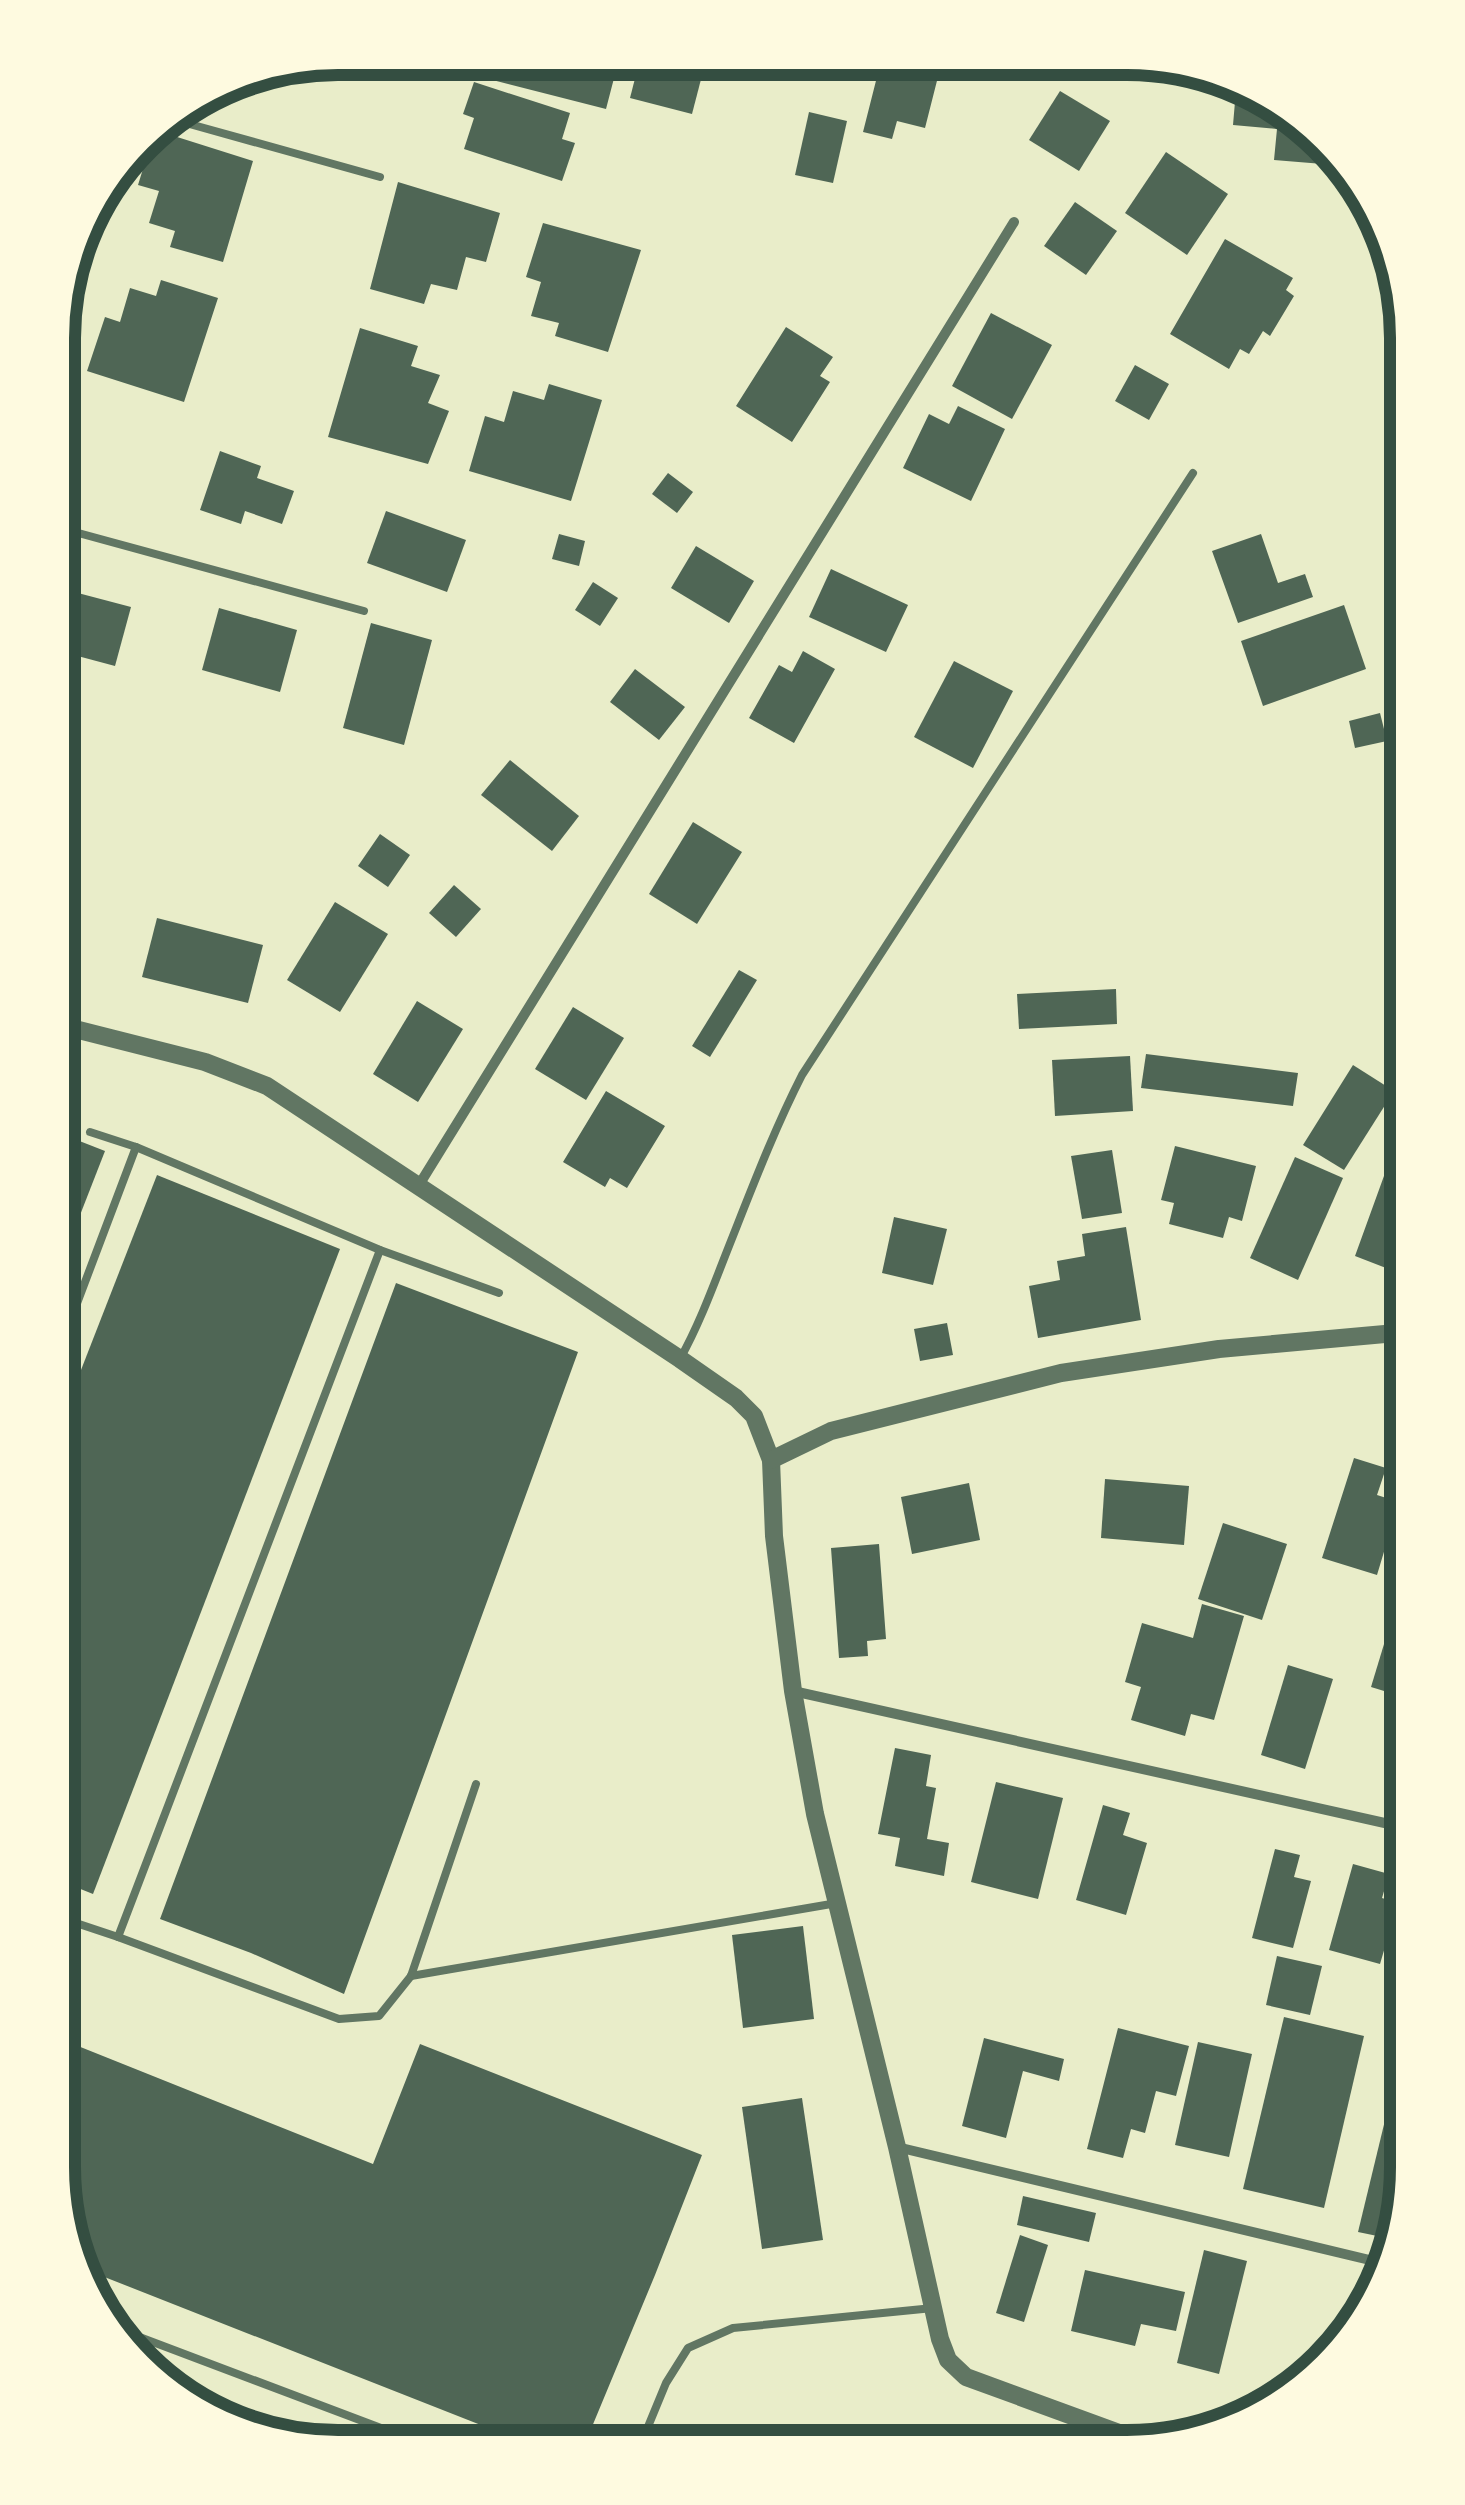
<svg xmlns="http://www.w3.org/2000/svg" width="1465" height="2505" font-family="Rubik,sans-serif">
<rect width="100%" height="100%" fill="#e9edc9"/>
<!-- building -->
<g fill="#4f6655">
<polygon points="477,58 517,59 516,66 544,73 547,59 567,59 564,72 588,78 593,59 619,59 606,109 473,75"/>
<polygon points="640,59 706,60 692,114 630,98"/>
<polygon points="881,61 942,61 925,128 897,121 892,139 863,132"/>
<polygon points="474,82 570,113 562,139 575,143 562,181 464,149 474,118 463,114"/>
<polygon points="1236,90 1312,127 1335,165 1274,160 1277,129 1233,125"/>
<polygon points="1060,91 1110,121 1079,171 1029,140"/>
<polygon points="809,112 847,121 833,183 795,175"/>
<polygon points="155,130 253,161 223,262 170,247 175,231 149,223 159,191 138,185"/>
<polygon points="1166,152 1228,194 1187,255 1125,213"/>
<polygon points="398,182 500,213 486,262 466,257 457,290 431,284 424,304 370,289"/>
<polygon points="1075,202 1117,231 1086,275 1044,246"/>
<polygon points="543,223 641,250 608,352 555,336 559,323 531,316 541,282 526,277"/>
<polygon points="1225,239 1293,278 1286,290 1294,296 1270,336 1263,331 1249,354 1240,349 1229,369 1170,334"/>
<polygon points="161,280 218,298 184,402 87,371 105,317 120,322 130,288 156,296"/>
<polygon points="991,313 1052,345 1012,419 952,386"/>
<polygon points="786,327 833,357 820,376 830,382 792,442 736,406"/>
<polygon points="360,328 418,346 411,366 440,375 428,403 449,411 428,464 328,437"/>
<polygon points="1135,365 1169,384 1149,420 1115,401"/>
<polygon points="549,384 602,400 571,501 469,471 485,416 504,422 513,391 544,400"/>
<polygon points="958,406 1005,429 971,501 903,468 929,414 949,424"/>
<polygon points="220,451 261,466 257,478 294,491 282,524 245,511 241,524 200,510"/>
<polygon points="668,473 693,492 677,513 652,494"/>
<polygon points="386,511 466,540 447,592 367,563"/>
<polygon points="559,534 585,541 579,566 552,559"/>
<polygon points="1261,534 1278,583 1305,574 1313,597 1238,623 1212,551"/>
<polygon points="696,546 754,581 729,623 671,588"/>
<polygon points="1405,546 1407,567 1396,569 1392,548"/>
<polygon points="831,569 908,605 886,652 809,617"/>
<polygon points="593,582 618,598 600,626 575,610"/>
<polygon points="59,588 131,607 115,666 59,651"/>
<polygon points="1344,605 1366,669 1263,706 1241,641"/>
<polygon points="219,608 297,630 280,692 202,670"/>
<polygon points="371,623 432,640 404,745 343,728"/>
<polygon points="803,651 835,669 794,743 749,718 779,665 792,672"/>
<polygon points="954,661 1013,691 973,768 914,737"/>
<polygon points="635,669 685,707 659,740 610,702"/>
<polygon points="1380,713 1387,741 1355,748 1349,721"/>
<polygon points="510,760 579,816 552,851 481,795"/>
<polygon points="693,822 742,852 697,924 649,894"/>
<polygon points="380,834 410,855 388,887 358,866"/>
<polygon points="454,885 481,909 456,937 429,913"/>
<polygon points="59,889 67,891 61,919 59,919"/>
<polygon points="335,902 388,934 340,1012 287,980"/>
<polygon points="157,918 263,945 248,1003 142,977"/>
<polygon points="739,970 757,980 710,1057 692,1046"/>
<polygon points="1116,989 1117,1024 1019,1029 1017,994"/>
<polygon points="417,1001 463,1029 418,1102 373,1074"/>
<polygon points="573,1007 624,1038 586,1100 535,1069"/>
<polygon points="1146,1054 1298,1073 1293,1106 1141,1088"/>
<polygon points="1130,1056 1133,1111 1055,1116 1052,1060"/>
<polygon points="1353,1065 1394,1091 1344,1170 1303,1145"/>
<polygon points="606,1091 665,1126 627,1188 610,1178 605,1187 563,1162"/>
<polygon points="59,1133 105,1151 59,1269"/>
<polygon points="1397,1140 1407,1144 1407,1245 1396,1241 1386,1268 1355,1256"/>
<polygon points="1175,1146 1256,1166 1242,1221 1229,1217 1223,1238 1169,1224 1174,1203 1161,1200"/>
<polygon points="1112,1150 1122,1213 1082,1219 1071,1156"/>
<polygon points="1295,1157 1343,1178 1298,1280 1250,1258"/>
<polygon points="157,1175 340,1249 93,1894 58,1880 58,1429"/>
<polygon points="894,1217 947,1229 933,1285 882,1273"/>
<polygon points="1126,1227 1141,1320 1038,1338 1029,1286 1060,1280 1057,1261 1085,1256 1082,1234"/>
<polygon points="396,1283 578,1352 344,1994 251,1953 160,1919"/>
<polygon points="947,1323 953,1355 920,1361 914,1329"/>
<polygon points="1354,1458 1386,1468 1377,1495 1399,1502 1377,1575 1322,1558"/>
<polygon points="1105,1479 1189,1486 1184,1545 1101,1538"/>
<polygon points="969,1483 980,1540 912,1554 901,1497"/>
<polygon points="1223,1523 1287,1544 1262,1620 1198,1599"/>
<polygon points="879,1544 886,1639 867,1641 868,1656 839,1658 831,1548"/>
<polygon points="1202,1604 1244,1616 1214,1720 1191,1714 1185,1736 1131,1720 1141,1687 1125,1682 1142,1623 1193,1638"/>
<polygon points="1391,1621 1407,1626 1407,1698 1371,1687"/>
<polygon points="1288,1665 1333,1679 1305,1769 1261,1755"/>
<polygon points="895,1748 931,1755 926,1786 936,1788 927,1839 949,1843 944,1876 895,1866 900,1838 878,1834"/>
<polygon points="996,1782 1063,1798 1038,1899 971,1882"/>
<polygon points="1103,1805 1130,1813 1123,1835 1147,1843 1126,1915 1076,1900"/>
<polygon points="1275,1849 1300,1855 1294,1877 1311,1881 1293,1948 1252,1938"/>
<polygon points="1353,1864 1389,1874 1382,1898 1398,1903 1380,1964 1329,1950"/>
<polygon points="803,1926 814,2019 743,2028 732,1935"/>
<polygon points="1277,1956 1322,1966 1310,2015 1266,2005"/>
<polygon points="1284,2017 1364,2036 1324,2208 1243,2189"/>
<polygon points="1118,2028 1189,2046 1176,2096 1156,2091 1145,2133 1131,2129 1123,2158 1087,2149"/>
<polygon points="58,2038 373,2164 420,2044 702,2155 655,2275 584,2446 534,2446 79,2267 73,2258 57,2167"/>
<polygon points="984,2038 1064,2059 1059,2081 1023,2071 1006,2138 962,2126"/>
<polygon points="1198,2042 1252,2054 1229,2157 1175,2145"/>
<polygon points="802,2098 823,2240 762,2249 742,2107"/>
<polygon points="1387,2112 1407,2116 1407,2186 1387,2238 1358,2232"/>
<polygon points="1023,2196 1096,2213 1089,2242 1017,2225"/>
<polygon points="1020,2235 1048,2245 1024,2322 996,2313"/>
<polygon points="1204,2250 1247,2261 1219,2374 1177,2363"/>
<polygon points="1085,2270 1185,2292 1176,2331 1141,2324 1135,2346 1071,2331"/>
<polygon points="158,2377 343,2445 301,2445 157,2380"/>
<polygon points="760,2426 807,2447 751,2446"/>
</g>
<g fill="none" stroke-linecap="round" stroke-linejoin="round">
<!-- service -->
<g stroke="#617663" stroke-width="8">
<polyline points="168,118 380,177"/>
<polyline points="60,528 364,611"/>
<polyline points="90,1132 136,1147 380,1250 499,1293"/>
<polyline points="59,1351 136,1147"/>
<path d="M680,1359C700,1323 714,1284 729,1246C752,1188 774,1130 802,1075L1193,473"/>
<polyline points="58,1917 118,1937 339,2019 379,2016 411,1976 476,1784"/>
<polyline points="118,1937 380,1250"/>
<polyline points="411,1976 837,1903"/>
<polyline points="121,2330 426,2445"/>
<polyline points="640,2446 666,2383 688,2348 733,2328 933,2308"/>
</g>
<!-- minor -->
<g stroke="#617663" stroke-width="10">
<polyline points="419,1185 1014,222"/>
<polyline points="793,1691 1407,1828"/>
<polyline points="897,2147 1378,2262"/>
</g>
<!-- tertiary -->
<g stroke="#617663" stroke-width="18">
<polyline points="59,1025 205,1062 267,1086 680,1359 736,1398 754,1416 771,1460 774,1536 793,1691 815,1814 897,2147 940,2339 948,2360 966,2377 1149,2444"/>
<polyline points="771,1460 831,1431 1061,1373 1219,1349 1407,1332"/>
</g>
</g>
<!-- crop -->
<path d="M0 0H1465V2505H0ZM338 75H1127A263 263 0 0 1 1390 338V2167A263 263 0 0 1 1127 2430H338A263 263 0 0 1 75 2167V338A263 263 0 0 1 338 75Z" fill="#fefae0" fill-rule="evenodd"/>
<path fill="none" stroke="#344e41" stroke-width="12" d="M338 75H1127A263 263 0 0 1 1390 338V2167A263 263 0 0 1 1127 2430H338A263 263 0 0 1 75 2167V338A263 263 0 0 1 338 75Z"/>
</svg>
